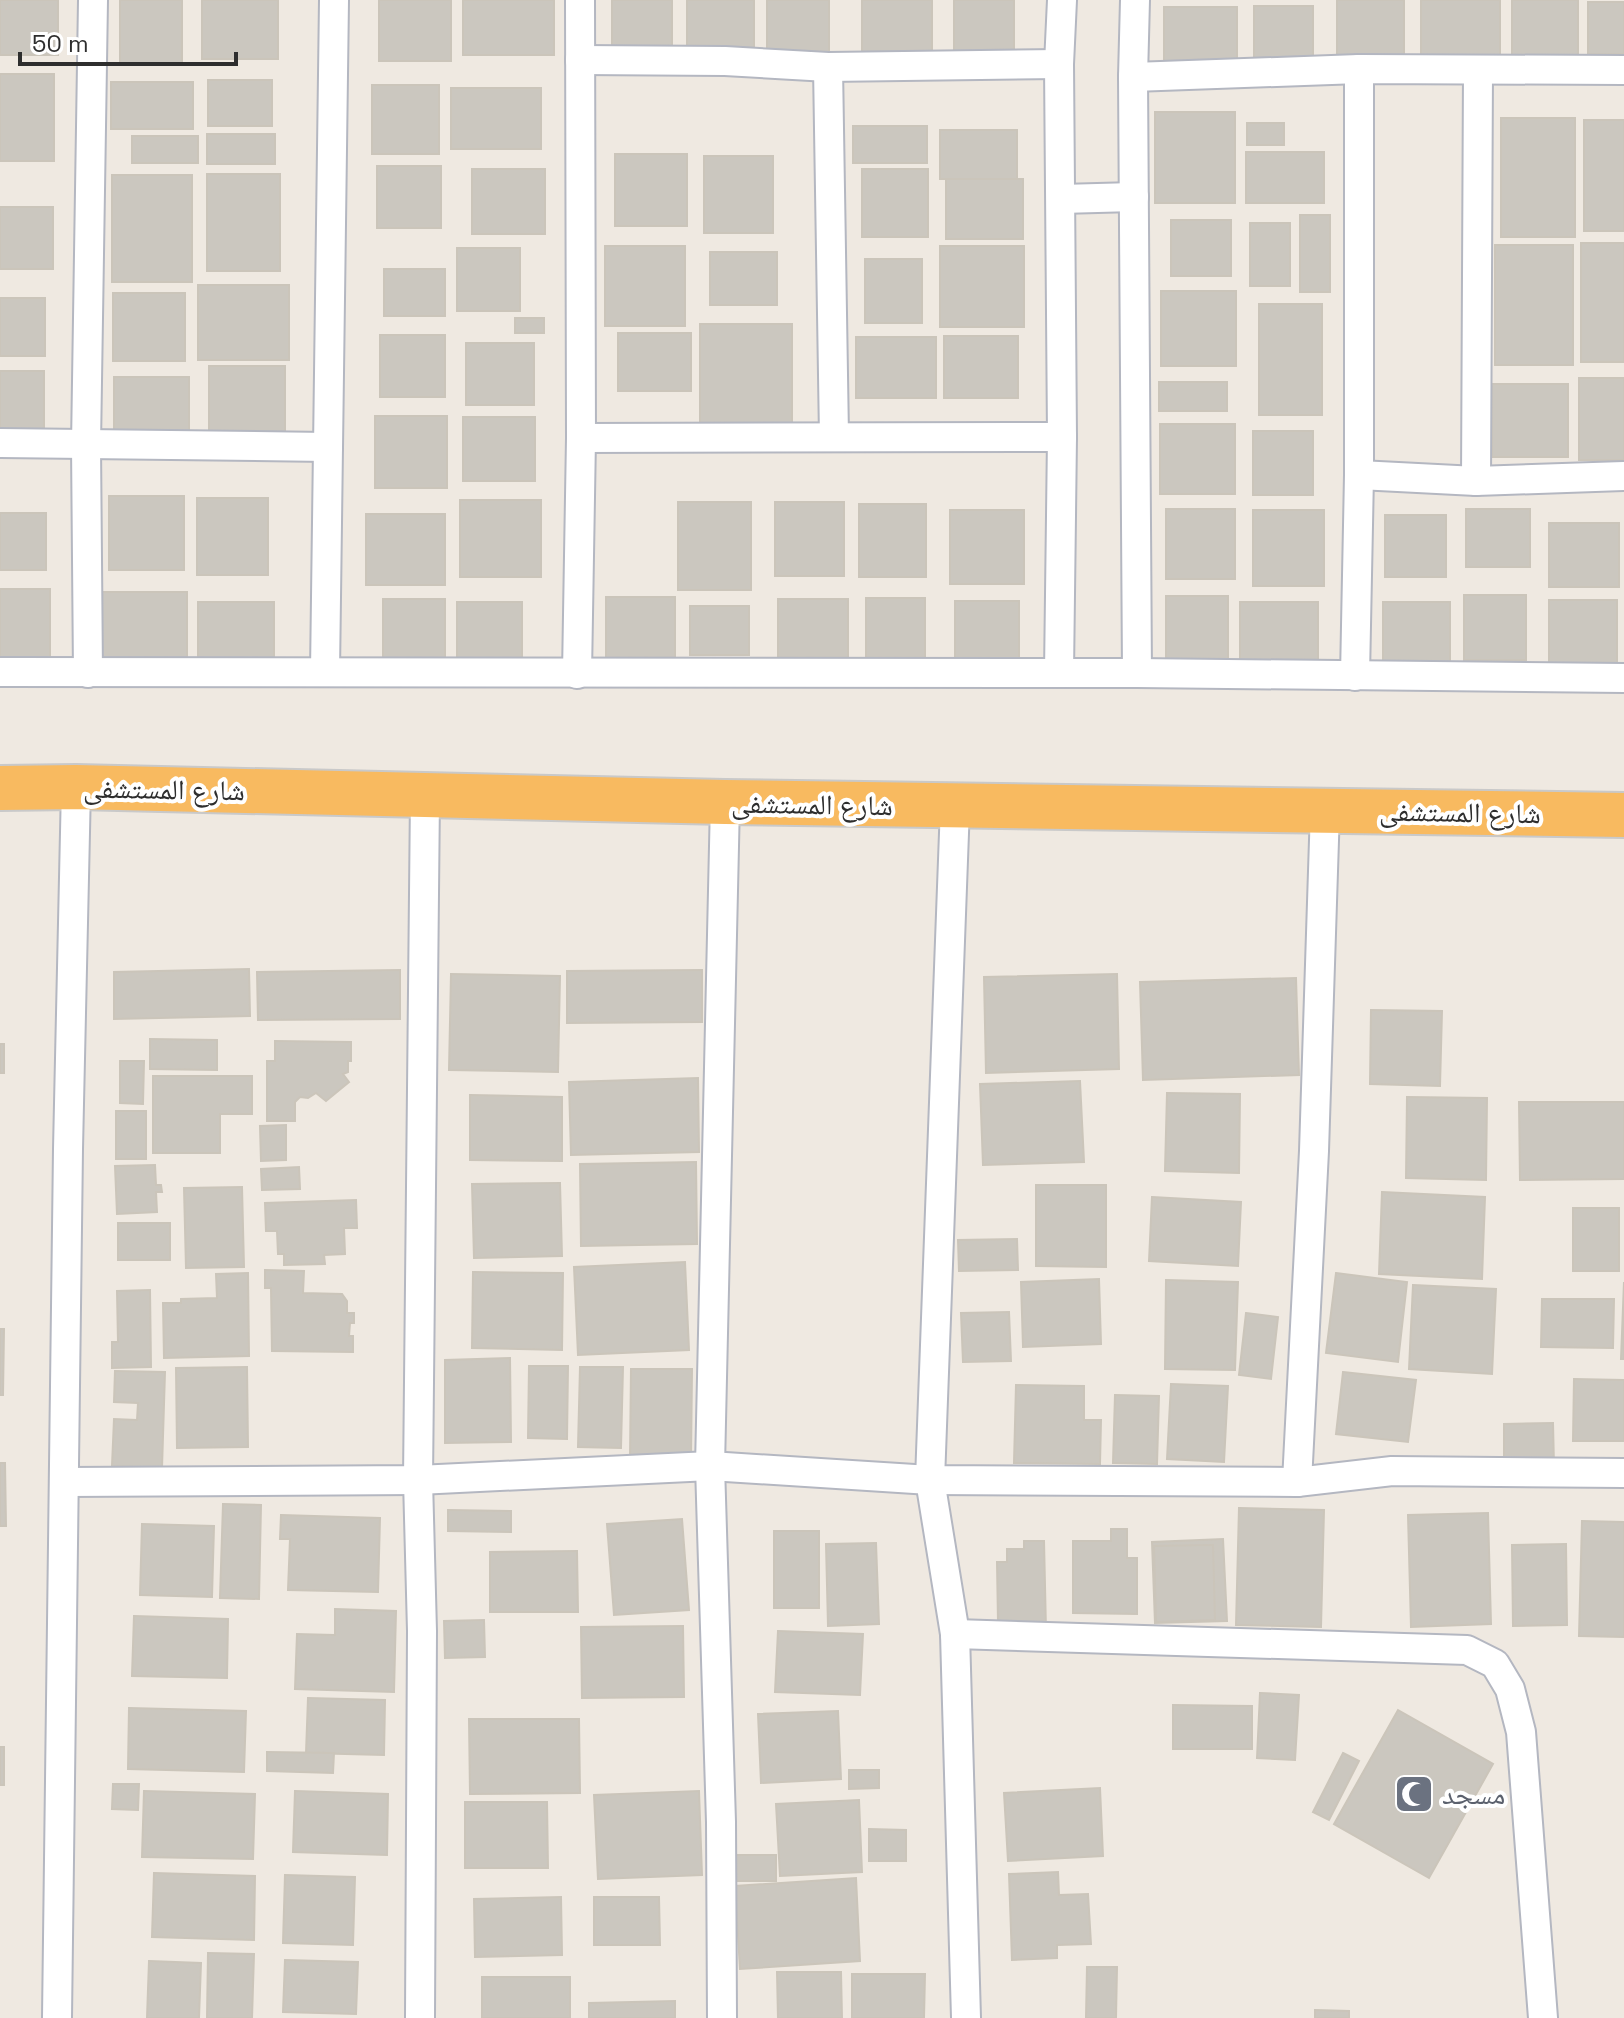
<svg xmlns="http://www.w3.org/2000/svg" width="1624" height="2018" font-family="'Space Grotesk','Noto Naskh Arabic',sans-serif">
<rect width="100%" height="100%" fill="#efe9e1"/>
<!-- building -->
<g fill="#cbc7bf" stroke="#cbc5ba" stroke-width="2">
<rect x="0" y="0" width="58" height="55"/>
<rect x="120" y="0" width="62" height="63"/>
<rect x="202" y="0" width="76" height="59"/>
<rect x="379" y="0" width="72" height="61"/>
<rect x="463" y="0" width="91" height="55"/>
<rect x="612" y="0" width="60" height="53"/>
<rect x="687" y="0" width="67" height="56"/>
<rect x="767" y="0" width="62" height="56"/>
<rect x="862" y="0" width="70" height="54"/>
<rect x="954" y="0" width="60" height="56"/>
<rect x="1337" y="0" width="67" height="57"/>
<rect x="1421" y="0" width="79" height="58"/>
<rect x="1512" y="0" width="66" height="55"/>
<rect x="1588" y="2" width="36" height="52"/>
<rect x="1254" y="6" width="59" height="57"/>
<rect x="1164" y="7" width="73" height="55"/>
<rect x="0" y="74" width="54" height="87"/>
<rect x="208" y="80" width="64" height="46"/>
<rect x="111" y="82" width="82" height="47"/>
<rect x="372" y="85" width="67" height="69"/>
<rect x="451" y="88" width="90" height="61"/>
<rect x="1155" y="112" width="80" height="91"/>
<rect x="1501" y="118" width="74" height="119"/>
<rect x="1584" y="120" width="40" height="111"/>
<rect x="1247" y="123" width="37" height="22"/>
<rect x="853" y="126" width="74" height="37"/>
<rect x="940" y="130" width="77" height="49"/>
<rect x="207" y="134" width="68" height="30"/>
<rect x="132" y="136" width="66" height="27"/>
<rect x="1246" y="152" width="78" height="51"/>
<rect x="615" y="154" width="72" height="72"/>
<rect x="704" y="156" width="69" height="77"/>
<rect x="377" y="166" width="64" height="62"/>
<rect x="472" y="169" width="73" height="65"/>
<rect x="862" y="169" width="66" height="68"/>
<rect x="207" y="174" width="73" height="97"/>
<rect x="112" y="175" width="80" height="107"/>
<rect x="946" y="179" width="77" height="60"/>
<rect x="0" y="207" width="53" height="62"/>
<rect x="1300" y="215" width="30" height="77"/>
<rect x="1171" y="220" width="60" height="56"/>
<rect x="1250" y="223" width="40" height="63"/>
<rect x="1581" y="243" width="43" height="119"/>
<rect x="1495" y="245" width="78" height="120"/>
<rect x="605" y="246" width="80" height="80"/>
<rect x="940" y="246" width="84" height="81"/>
<rect x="457" y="248" width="63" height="63"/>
<rect x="710" y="252" width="67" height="53"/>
<rect x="865" y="259" width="57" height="64"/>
<rect x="384" y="269" width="61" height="47"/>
<rect x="198" y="285" width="91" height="75"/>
<rect x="1161" y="291" width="75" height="75"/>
<rect x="113" y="293" width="72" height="68"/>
<rect x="0" y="298" width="45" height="58"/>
<rect x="1259" y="304" width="63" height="111"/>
<rect x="515" y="318" width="29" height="15"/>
<rect x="700" y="324" width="92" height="108"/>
<rect x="618" y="333" width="73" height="58"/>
<rect x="380" y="335" width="65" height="62"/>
<rect x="944" y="336" width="74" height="62"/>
<rect x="856" y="337" width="80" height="61"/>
<rect x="466" y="343" width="68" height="62"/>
<rect x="209" y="366" width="76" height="70"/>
<rect x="0" y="371" width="44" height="67"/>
<rect x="114" y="377" width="75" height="62"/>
<rect x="1579" y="378" width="45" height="82"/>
<rect x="1159" y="382" width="68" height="29"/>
<rect x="1492" y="384" width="76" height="73"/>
<rect x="375" y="416" width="72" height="72"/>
<rect x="463" y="417" width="72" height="64"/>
<rect x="1160" y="424" width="75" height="70"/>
<rect x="1253" y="431" width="60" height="64"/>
<rect x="109" y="496" width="75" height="74"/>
<rect x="197" y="498" width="71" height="77"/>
<rect x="460" y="500" width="81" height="77"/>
<rect x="678" y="502" width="73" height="88"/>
<rect x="775" y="502" width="69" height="74"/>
<rect x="859" y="504" width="67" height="73"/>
<rect x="1166" y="509" width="69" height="70"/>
<rect x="1466" y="509" width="64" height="58"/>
<rect x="950" y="510" width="74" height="74"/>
<rect x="1253" y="510" width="71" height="76"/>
<rect x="0" y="513" width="46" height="57"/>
<rect x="366" y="514" width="79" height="71"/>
<rect x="1385" y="515" width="61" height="62"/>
<rect x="1549" y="523" width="70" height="64"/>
<rect x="0" y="589" width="50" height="73"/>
<rect x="96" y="592" width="91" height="74"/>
<rect x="1464" y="595" width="62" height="65"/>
<rect x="1166" y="596" width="62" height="72"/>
<rect x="606" y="597" width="69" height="65"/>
<rect x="866" y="598" width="59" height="62"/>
<rect x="383" y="599" width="62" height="61"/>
<rect x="778" y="599" width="70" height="64"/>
<rect x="1549" y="600" width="68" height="67"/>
<rect x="955" y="601" width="64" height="68"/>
<rect x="198" y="602" width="76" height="61"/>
<rect x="457" y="602" width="65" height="61"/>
<rect x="1240" y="602" width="78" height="62"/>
<rect x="1383" y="602" width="67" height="62"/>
<rect x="690" y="606" width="59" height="49"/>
<polygon points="249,969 250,1016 114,1019 114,972"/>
<polygon points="400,970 400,1019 258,1020 257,972"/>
<polygon points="702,970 702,1022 567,1023 567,971"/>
<polygon points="451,974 560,976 558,1072 449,1070"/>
<polygon points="1117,974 1119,1069 986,1073 984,977"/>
<polygon points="1296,978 1299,1075 1143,1080 1140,982"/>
<polygon points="1371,1010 1442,1011 1440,1086 1370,1084"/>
<polygon points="150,1039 217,1040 217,1070 150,1069"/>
<polygon points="275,1041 351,1042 351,1061 348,1061 348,1072 343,1074 349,1082 326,1101 316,1093 308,1098 300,1097 295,1102 295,1121 267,1121 267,1061 275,1061"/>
<rect x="0" y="1044" width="4" height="29"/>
<polygon points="120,1061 144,1061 143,1104 120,1103"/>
<polygon points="153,1076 252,1076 252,1114 220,1114 220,1153 153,1153"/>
<polygon points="698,1078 699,1152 571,1155 569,1082"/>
<polygon points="1080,1081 1084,1162 983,1165 980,1084"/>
<polygon points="1167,1093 1240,1094 1239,1173 1165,1171"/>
<polygon points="470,1095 562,1097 562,1161 470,1160"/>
<polygon points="1407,1097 1487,1098 1486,1180 1406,1178"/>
<polygon points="1519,1102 1624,1102 1624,1179 1520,1180"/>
<rect x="116" y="1111" width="30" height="48"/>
<polygon points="286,1125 286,1160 261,1161 260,1126"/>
<polygon points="696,1162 697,1244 581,1246 580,1164"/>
<polygon points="155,1165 156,1185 161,1185 162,1192 156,1192 157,1212 117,1214 115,1166"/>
<polygon points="299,1167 300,1189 262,1190 261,1169"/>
<polygon points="560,1183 562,1256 474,1258 472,1184"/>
<polygon points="1036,1185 1106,1185 1106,1267 1036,1266"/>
<polygon points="242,1187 244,1267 186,1268 184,1188"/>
<polygon points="1382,1192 1485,1197 1482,1279 1379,1274"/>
<polygon points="1152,1197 1241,1202 1238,1266 1149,1261"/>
<polygon points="356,1200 357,1228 344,1228 345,1254 324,1255 325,1264 284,1265 284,1254 278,1254 277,1231 266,1231 265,1203"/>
<rect x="1573" y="1208" width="46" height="63"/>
<rect x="118" y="1223" width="52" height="37"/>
<polygon points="1017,1239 1018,1270 959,1271 958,1240"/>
<polygon points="685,1262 689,1350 578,1355 574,1267"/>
<polygon points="265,1270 304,1271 303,1293 342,1294 347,1301 347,1313 354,1313 354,1323 350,1323 349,1336 353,1336 353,1352 272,1351 271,1288 265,1288"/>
<polygon points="473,1272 563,1273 562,1350 472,1348"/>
<polygon points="248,1273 249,1356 164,1358 163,1303 181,1303 181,1299 217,1298 216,1274"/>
<polygon points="1336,1273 1407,1282 1398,1362 1326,1353"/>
<polygon points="1099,1279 1101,1344 1023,1347 1021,1282"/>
<polygon points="1166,1280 1238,1282 1235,1370 1165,1369"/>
<polygon points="1624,1282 1624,1359 1621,1359"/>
<polygon points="1413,1285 1496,1289 1492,1374 1409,1369"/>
<polygon points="150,1290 151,1367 112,1368 112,1342 118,1342 117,1291"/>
<polygon points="1542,1299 1614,1299 1613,1348 1541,1347"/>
<polygon points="1009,1312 1011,1361 963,1362 961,1313"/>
<polygon points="1246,1313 1278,1317 1271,1379 1239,1375"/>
<polygon points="0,1329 4,1329 3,1395 0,1395"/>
<polygon points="510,1358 511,1442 445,1443 445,1360"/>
<polygon points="529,1366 568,1366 567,1439 528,1438"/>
<polygon points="247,1367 248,1447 177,1448 176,1368"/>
<polygon points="580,1367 623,1367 621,1448 578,1447"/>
<polygon points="631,1369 692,1369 691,1460 630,1460"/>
<polygon points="115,1371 165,1372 162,1468 112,1466 114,1419 137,1420 138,1403 114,1402"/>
<polygon points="1343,1372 1416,1380 1408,1442 1336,1434"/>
<polygon points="1574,1379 1624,1380 1624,1441 1573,1441"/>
<polygon points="1171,1384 1228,1386 1224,1462 1167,1459"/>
<polygon points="1016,1385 1084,1386 1084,1420 1101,1420 1100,1464 1014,1463"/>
<polygon points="1115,1395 1159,1396 1157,1464 1113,1463"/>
<polygon points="1553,1423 1554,1466 1504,1466 1504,1424"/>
<polygon points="0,1463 5,1463 6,1526 0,1526"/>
<polygon points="223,1504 261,1505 259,1599 220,1598"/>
<polygon points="1239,1508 1324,1510 1321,1627 1236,1625"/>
<polygon points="448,1510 511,1511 511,1532 448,1531"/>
<polygon points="1488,1513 1491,1624 1411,1627 1408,1515"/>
<polygon points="281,1515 380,1518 378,1592 288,1590 290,1539 280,1539"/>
<polygon points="682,1519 689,1610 614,1615 607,1524"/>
<polygon points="1582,1521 1624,1522 1624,1637 1579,1636"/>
<polygon points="142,1524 214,1526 212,1597 140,1595"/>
<polygon points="1111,1529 1127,1529 1127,1558 1137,1558 1137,1614 1073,1613 1073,1541 1111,1541"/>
<rect x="774" y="1531" width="45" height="77"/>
<polygon points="1223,1539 1227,1621 1155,1623 1152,1542"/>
<polygon points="1024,1541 1044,1541 1046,1630 1027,1630 1027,1622 998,1622 997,1562 1007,1562 1007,1549 1024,1549"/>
<polygon points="876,1543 879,1624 828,1626 826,1544"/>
<polygon points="1566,1544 1567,1625 1513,1626 1512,1545"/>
<polygon points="1213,1545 1215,1620 1156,1622 1154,1546"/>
<polygon points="577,1551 578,1612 490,1612 490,1552"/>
<polygon points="335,1609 396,1611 394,1692 295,1689 297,1634 335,1635"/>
<polygon points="134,1616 228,1619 227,1678 132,1676"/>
<polygon points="484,1620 485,1657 445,1658 444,1621"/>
<polygon points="683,1626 684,1697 582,1698 581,1627"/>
<polygon points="778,1631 863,1634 860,1695 775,1692"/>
<polygon points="1260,1693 1299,1695 1295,1760 1257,1758"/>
<polygon points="308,1698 385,1700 384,1755 306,1753"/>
<polygon points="1173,1705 1252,1706 1252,1749 1173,1749"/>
<polygon points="129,1708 246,1711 244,1772 128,1769"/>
<polygon points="1398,1710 1493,1764 1429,1878 1334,1824"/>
<polygon points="838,1711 841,1779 761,1783 758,1714"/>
<polygon points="469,1719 579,1719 580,1793 470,1794"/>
<rect x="0" y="1747" width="4" height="38"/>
<polygon points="267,1752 334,1753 333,1773 267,1771"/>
<polygon points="1343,1753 1359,1761 1329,1820 1313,1812"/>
<polygon points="849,1770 879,1770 879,1788 849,1789"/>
<polygon points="113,1784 139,1784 138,1810 112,1809"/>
<polygon points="1100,1788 1103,1856 1008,1861 1004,1793"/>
<polygon points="144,1791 255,1794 253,1859 142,1857"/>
<polygon points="295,1791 388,1794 387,1855 293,1852"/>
<polygon points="699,1791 702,1875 598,1879 594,1795"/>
<polygon points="859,1800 862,1872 780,1876 776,1804"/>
<polygon points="465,1802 547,1802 548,1868 465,1868"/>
<polygon points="869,1829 906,1830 906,1861 869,1861"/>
<rect x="734" y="1855" width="42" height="26"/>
<polygon points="1058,1872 1059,1895 1088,1894 1091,1944 1057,1945 1057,1958 1012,1960 1009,1874"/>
<polygon points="154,1873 255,1876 254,1940 152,1937"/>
<polygon points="285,1875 355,1877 353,1945 283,1943"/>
<polygon points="856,1878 860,1961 740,1969 735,1886"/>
<polygon points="561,1897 562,1955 475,1957 474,1899"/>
<polygon points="594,1897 659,1897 660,1945 594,1945"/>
<polygon points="208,1953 254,1954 252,2018 207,2018"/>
<polygon points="285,1960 358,1962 356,2014 283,2012"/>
<polygon points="149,1961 201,1963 199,2018 147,2018"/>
<polygon points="1087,1967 1117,1967 1116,2018 1086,2018"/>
<polygon points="777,1972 841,1972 842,2018 778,2018"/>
<polygon points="852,1974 925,1974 924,2018 852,2018"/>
<rect x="482" y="1977" width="88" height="41"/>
<polygon points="675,2001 675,2018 589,2018 589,2003"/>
<polygon points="1315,2010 1349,2011 1349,2018 1315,2018"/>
</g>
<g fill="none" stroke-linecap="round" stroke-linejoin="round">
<!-- minor casing -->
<g stroke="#b4b7c1" stroke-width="32">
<g id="minor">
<polyline points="1135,0 1133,77 1137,673"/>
<polyline points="580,60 725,61 828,67 1059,64"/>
<polyline points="828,67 834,436"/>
<polyline points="1133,77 1359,69 1624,70"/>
<polyline points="1061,199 1134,197"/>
<polyline points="581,438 1062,437"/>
<polyline points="0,443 328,447"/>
<polyline points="1359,475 1476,481 1624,476"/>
<polyline points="1476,481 1478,71"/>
<polyline points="0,672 1137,673 1624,678"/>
<polyline points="325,672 334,0"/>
<polyline points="88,673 86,445 93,0"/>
<polyline points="1059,673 1062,437 1059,64 1062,0"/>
<polyline points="577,674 581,438 580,0"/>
<polyline points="1355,676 1359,475 1359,69"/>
<polyline points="955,806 930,1480 955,1634 966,2018"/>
<polyline points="65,1482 418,1480 710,1466 930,1480 1297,1482 1392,1471 1624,1473"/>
<polyline points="1297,1482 1314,1151 1325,809"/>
<polyline points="955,1634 1467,1650 1495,1664 1510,1689 1521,1732 1543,2018"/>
<polyline points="57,2018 68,1149 76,787"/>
<polyline points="420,2018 422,1631 418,1480 425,796"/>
<polyline points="722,2018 721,1822 710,1466 725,802"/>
</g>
</g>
<!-- trunk casing -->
<g stroke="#c9c9c9" stroke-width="48">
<polyline id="trunk" points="0,788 76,787 725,802 1624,815"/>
</g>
<!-- minor -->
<use href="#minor" stroke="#fff" stroke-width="28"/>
<!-- trunk -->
<use href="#trunk" stroke="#f8ba60" stroke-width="44"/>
</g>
<!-- icons -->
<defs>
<g id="mosque-square" transform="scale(2)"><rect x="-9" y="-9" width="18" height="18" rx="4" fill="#6b7280" stroke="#fff"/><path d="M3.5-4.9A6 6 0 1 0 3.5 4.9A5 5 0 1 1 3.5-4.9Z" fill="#fff"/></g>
</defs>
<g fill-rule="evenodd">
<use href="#mosque-square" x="1414" y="1794"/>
</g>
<g text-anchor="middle" stroke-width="8" stroke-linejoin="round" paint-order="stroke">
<!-- street labels -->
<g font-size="28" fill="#2e2e2e" stroke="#fff">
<text transform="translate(164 789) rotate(1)" y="10">شارع المستشفى</text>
<text transform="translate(812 804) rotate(1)" y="10">شارع المستشفى</text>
<text transform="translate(1460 812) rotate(1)" y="10">شارع المستشفى</text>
</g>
<!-- worship labels -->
<g font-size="28" fill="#5b616d" stroke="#fff" text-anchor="start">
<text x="1442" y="1804">مسجد</text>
</g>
</g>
<!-- scale -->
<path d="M20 52v12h216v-12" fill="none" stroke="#2e2e2e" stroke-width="4"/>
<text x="32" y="52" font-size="24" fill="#2e2e2e" stroke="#ffffff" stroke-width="6" paint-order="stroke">50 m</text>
</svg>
